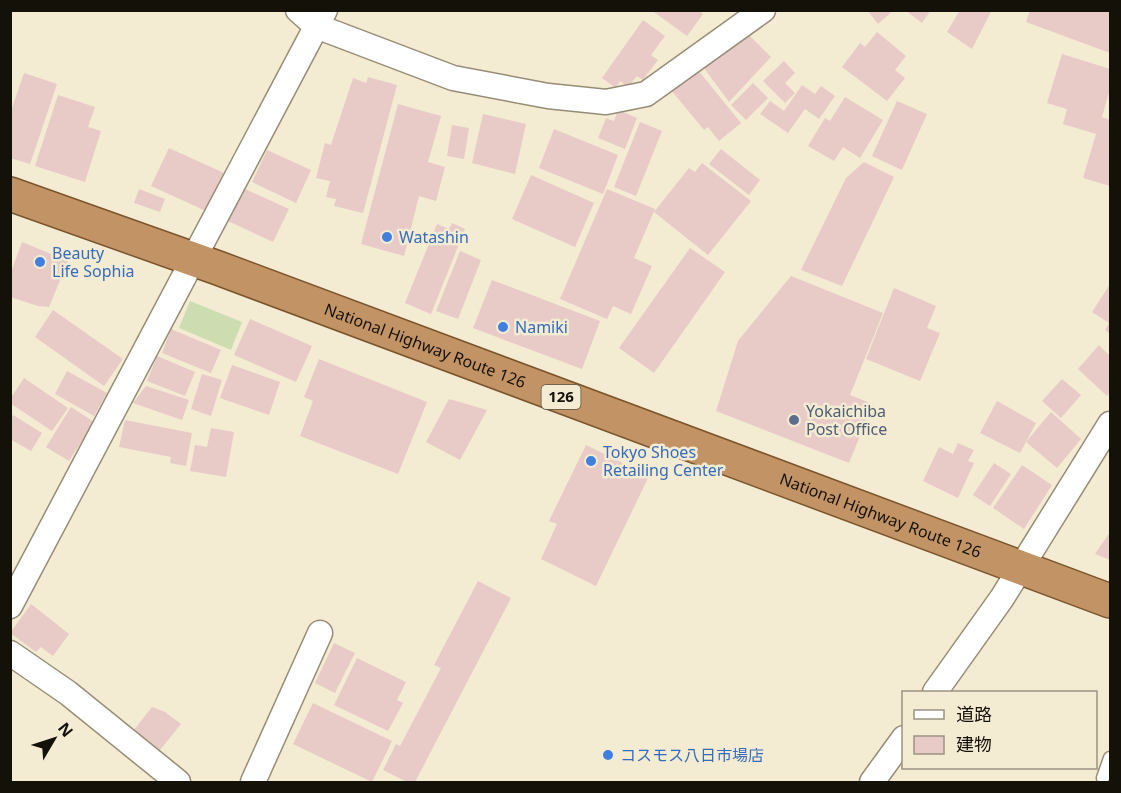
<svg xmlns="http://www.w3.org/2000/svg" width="1121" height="793" font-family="'Noto Sans','Noto Sans JP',sans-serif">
<rect width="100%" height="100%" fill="#f4ebd3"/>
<!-- green -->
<polygon fill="#cedcb1" points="190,301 242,322 231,350 179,328"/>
<!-- building -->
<g fill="#e8cbc7">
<polygon points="651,10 698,10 703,14 687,36"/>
<polygon points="867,10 894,10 878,24"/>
<polygon points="905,10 931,10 922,23"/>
<polygon points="960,10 992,10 972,49 947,32"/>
<polygon points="1030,10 1110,10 1110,53 1026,22"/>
<polygon points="643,20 665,36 651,55 658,60 643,80 637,76 628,87 620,81 616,88 602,78"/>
<polygon points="877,32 906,56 895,70 905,78 887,101 842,67 860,43 865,47"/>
<polygon points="749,35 771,57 729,102 704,68"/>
<polygon points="1062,54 1110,69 1110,89 1102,117 1110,120 1110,186 1083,178 1096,134 1063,124 1067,109 1047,103"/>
<polygon points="784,61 795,73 785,83 795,93 785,103 763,81"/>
<polygon points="697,69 741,123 719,141 708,127 704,130 671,90"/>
<polygon points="24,73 57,84 30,164 10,158 10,114"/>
<polygon points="368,77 397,85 363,213 334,206 336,199 326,197 330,181 316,178 325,143 331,145 353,78 366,83"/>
<polygon points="753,83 768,98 746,120 731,105"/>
<polygon points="802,85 815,94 821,86 835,96 819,119 805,109 788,133 760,114 770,101 784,111"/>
<polygon points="58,95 95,107 88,127 101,131 85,182 35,166"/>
<polygon points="845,97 883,120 860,158 843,147 834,161 808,146 825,118 830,121"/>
<polygon points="897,101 927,114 902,170 872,156"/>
<polygon points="398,104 441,116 428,162 445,167 436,201 419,196 404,256 361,244"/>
<polygon points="618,110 637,118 625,149 598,138 606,118 614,121"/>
<polygon points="483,114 526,124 515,174 472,163"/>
<polygon points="640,122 662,131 636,196 614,187"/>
<polygon points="452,125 469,128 464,159 447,156"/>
<polygon points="554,129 618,155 603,194 539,168"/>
<polygon points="169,148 224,173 206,211 151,186"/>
<polygon points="721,149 760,180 749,195 709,164"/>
<polygon points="267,150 311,170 296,203 252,182"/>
<polygon points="864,162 894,177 842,286 801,270 846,178"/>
<polygon points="702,163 751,201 708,255 654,212 689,168 695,172"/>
<polygon points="531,175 594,203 575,247 512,219"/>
<polygon points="243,188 289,209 273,242 228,221"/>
<polygon points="139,189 165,199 160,212 134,203"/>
<polygon points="607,189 655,209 634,258 652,266 631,314 613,306 607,319 560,299"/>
<polygon points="452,223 465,229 431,314 405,303 437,224 449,229"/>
<polygon points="22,242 68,261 49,307 38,306 10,297 10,275"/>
<polygon points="690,248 725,272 654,373 619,348"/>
<polygon points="460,251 481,260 458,319 436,311"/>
<polygon points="791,276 883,313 850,395 873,404 849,463 716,411 738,341"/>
<polygon points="492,280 600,321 582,369 473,328"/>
<polygon points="1110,284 1110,334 1105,330 1109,323 1092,312"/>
<polygon points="894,288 936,306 927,328 940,333 920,381 866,359"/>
<polygon points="53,310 123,359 104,386 35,337"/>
<polygon points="250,319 312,346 296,382 234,355"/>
<polygon points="171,329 221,350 211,373 162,353"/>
<polygon points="1099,345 1110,356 1110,392 1107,396 1078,369"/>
<polygon points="157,356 195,372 185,396 147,381"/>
<polygon points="319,359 427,402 398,474 300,436 313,401 304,397"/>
<polygon points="232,365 280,382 269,415 220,398"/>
<polygon points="67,371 107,393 94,416 55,394"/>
<polygon points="202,374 222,380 211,416 191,409"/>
<polygon points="24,378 68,408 52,431 10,403 10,399"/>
<polygon points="1062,379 1081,395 1061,418 1042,401"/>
<polygon points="146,386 189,400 182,420 133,403"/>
<polygon points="449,399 487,410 460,460 426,442"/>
<polygon points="997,401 1036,423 1020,453 980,433"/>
<polygon points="71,407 94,422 69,461 46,447"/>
<polygon points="1051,412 1081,439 1057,468 1026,442"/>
<polygon points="13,415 42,433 31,451 10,439 10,419"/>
<polygon points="125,420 192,433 186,466 170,463 171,457 119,447"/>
<polygon points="211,428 234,432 226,477 190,471 195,445 207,447"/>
<polygon points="958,443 974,450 968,461 974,463 958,498 923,481 939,447 953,454"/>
<polygon points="586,445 649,476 596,586 541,559 557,524 549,521"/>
<polygon points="994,463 1011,474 990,506 973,495"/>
<polygon points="1022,465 1052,485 1024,529 993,508"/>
<polygon points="1110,532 1110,560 1095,554"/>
<polygon points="478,581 511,598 415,782 407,782 383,770 396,744 400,746 441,668 434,665"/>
<polygon points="31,604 69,634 53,656 41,647 36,652 10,633"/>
<polygon points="334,643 355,653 335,693 315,683"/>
<polygon points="357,658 406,682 397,700 403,703 388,731 334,705"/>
<polygon points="313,703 392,741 372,782 293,744"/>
<polygon points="152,707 165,712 181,724 160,750 134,730"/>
</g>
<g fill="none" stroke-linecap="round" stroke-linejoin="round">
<!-- service casing -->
<g stroke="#968d77" stroke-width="15">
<polyline id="service" points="1103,778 1110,758"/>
</g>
<!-- minor casing -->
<g stroke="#968d77" stroke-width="27">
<g id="minor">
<polyline points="298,10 316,26 453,78 548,96 606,102 646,94 763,10"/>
<polyline points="10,606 325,10"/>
<polyline points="10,653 68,693 178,782"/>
<polyline points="935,692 1002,598 1110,424"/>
<polyline points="253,782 320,633"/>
<polyline points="872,782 904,738"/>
</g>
</g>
<!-- trunk casing -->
<g stroke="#7b542b" stroke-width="36">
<g id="trunk">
<path id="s1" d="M10,194L218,268L1110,601"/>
</g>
</g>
<!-- service -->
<use href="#service" stroke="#fff" stroke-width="12"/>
<!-- minor -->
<use href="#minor" stroke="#fff" stroke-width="24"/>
<!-- trunk -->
<use href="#trunk" stroke="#c29364" stroke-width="33"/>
</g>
<!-- markers -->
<g fill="#3f7fe0" stroke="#f4ebd3" stroke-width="2">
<circle cx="387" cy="237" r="6"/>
<circle cx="40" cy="262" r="6"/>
<circle cx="503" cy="327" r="6"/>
<circle cx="591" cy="461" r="6"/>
<circle cx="608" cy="755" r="6"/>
</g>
<circle fill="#5c6f8a" stroke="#f4ebd3" stroke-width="2" cx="794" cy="420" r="6"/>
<g text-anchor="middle" stroke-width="5" stroke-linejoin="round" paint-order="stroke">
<!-- shield labels -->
<rect fill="#f4ebd3" stroke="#575246" stroke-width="1.5" x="541.5" y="385" width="39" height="24" rx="4.5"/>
<g font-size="15" font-weight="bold" fill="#141109">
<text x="561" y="402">126</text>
</g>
<!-- shop labels -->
<g font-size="16" fill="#366cbe" stroke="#f4ebd3" text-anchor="start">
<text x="399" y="243">Watashin</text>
<text x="52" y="259">Beauty<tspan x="52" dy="18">Life Sophia</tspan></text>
<text x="515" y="333">Namiki</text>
<text x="603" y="458">Tokyo Shoes<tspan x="603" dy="18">Retailing Center</tspan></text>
<text x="620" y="761">コスモス八日市場店</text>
</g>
<!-- street labels -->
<g font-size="16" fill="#141109" stroke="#f4ebd3">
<text dy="6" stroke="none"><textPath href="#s1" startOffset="442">National Highway Route 126</textPath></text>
<text dy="6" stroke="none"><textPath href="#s1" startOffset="928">National Highway Route 126</textPath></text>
</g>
<!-- service labels -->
<g font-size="16" fill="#4e5e75" stroke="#f4ebd3" text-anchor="start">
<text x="806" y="417">Yokaichiba<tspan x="806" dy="18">Post Office</tspan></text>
</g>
</g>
<!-- border -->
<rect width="1121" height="793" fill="none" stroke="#141109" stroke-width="24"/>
<!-- legend -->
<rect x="902" y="691" width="195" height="78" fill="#f4ebd3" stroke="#9a9482" stroke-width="1.5"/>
<rect x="914" y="710" width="30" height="9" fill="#ffffff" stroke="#9a9482" stroke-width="1.5"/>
<text x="956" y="721" font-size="18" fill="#141109">道路</text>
<rect x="914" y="736" width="30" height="18" fill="#e8cbc7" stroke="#9a9482" stroke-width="1.5"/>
<text x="956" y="751" font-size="18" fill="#141109">建物</text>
<!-- north arrow -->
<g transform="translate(54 739) rotate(51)" stroke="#f4ebd3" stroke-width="4.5" paint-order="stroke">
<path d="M0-4.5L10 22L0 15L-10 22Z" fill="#141109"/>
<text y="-9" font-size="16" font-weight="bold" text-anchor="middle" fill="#141109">N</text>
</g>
</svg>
